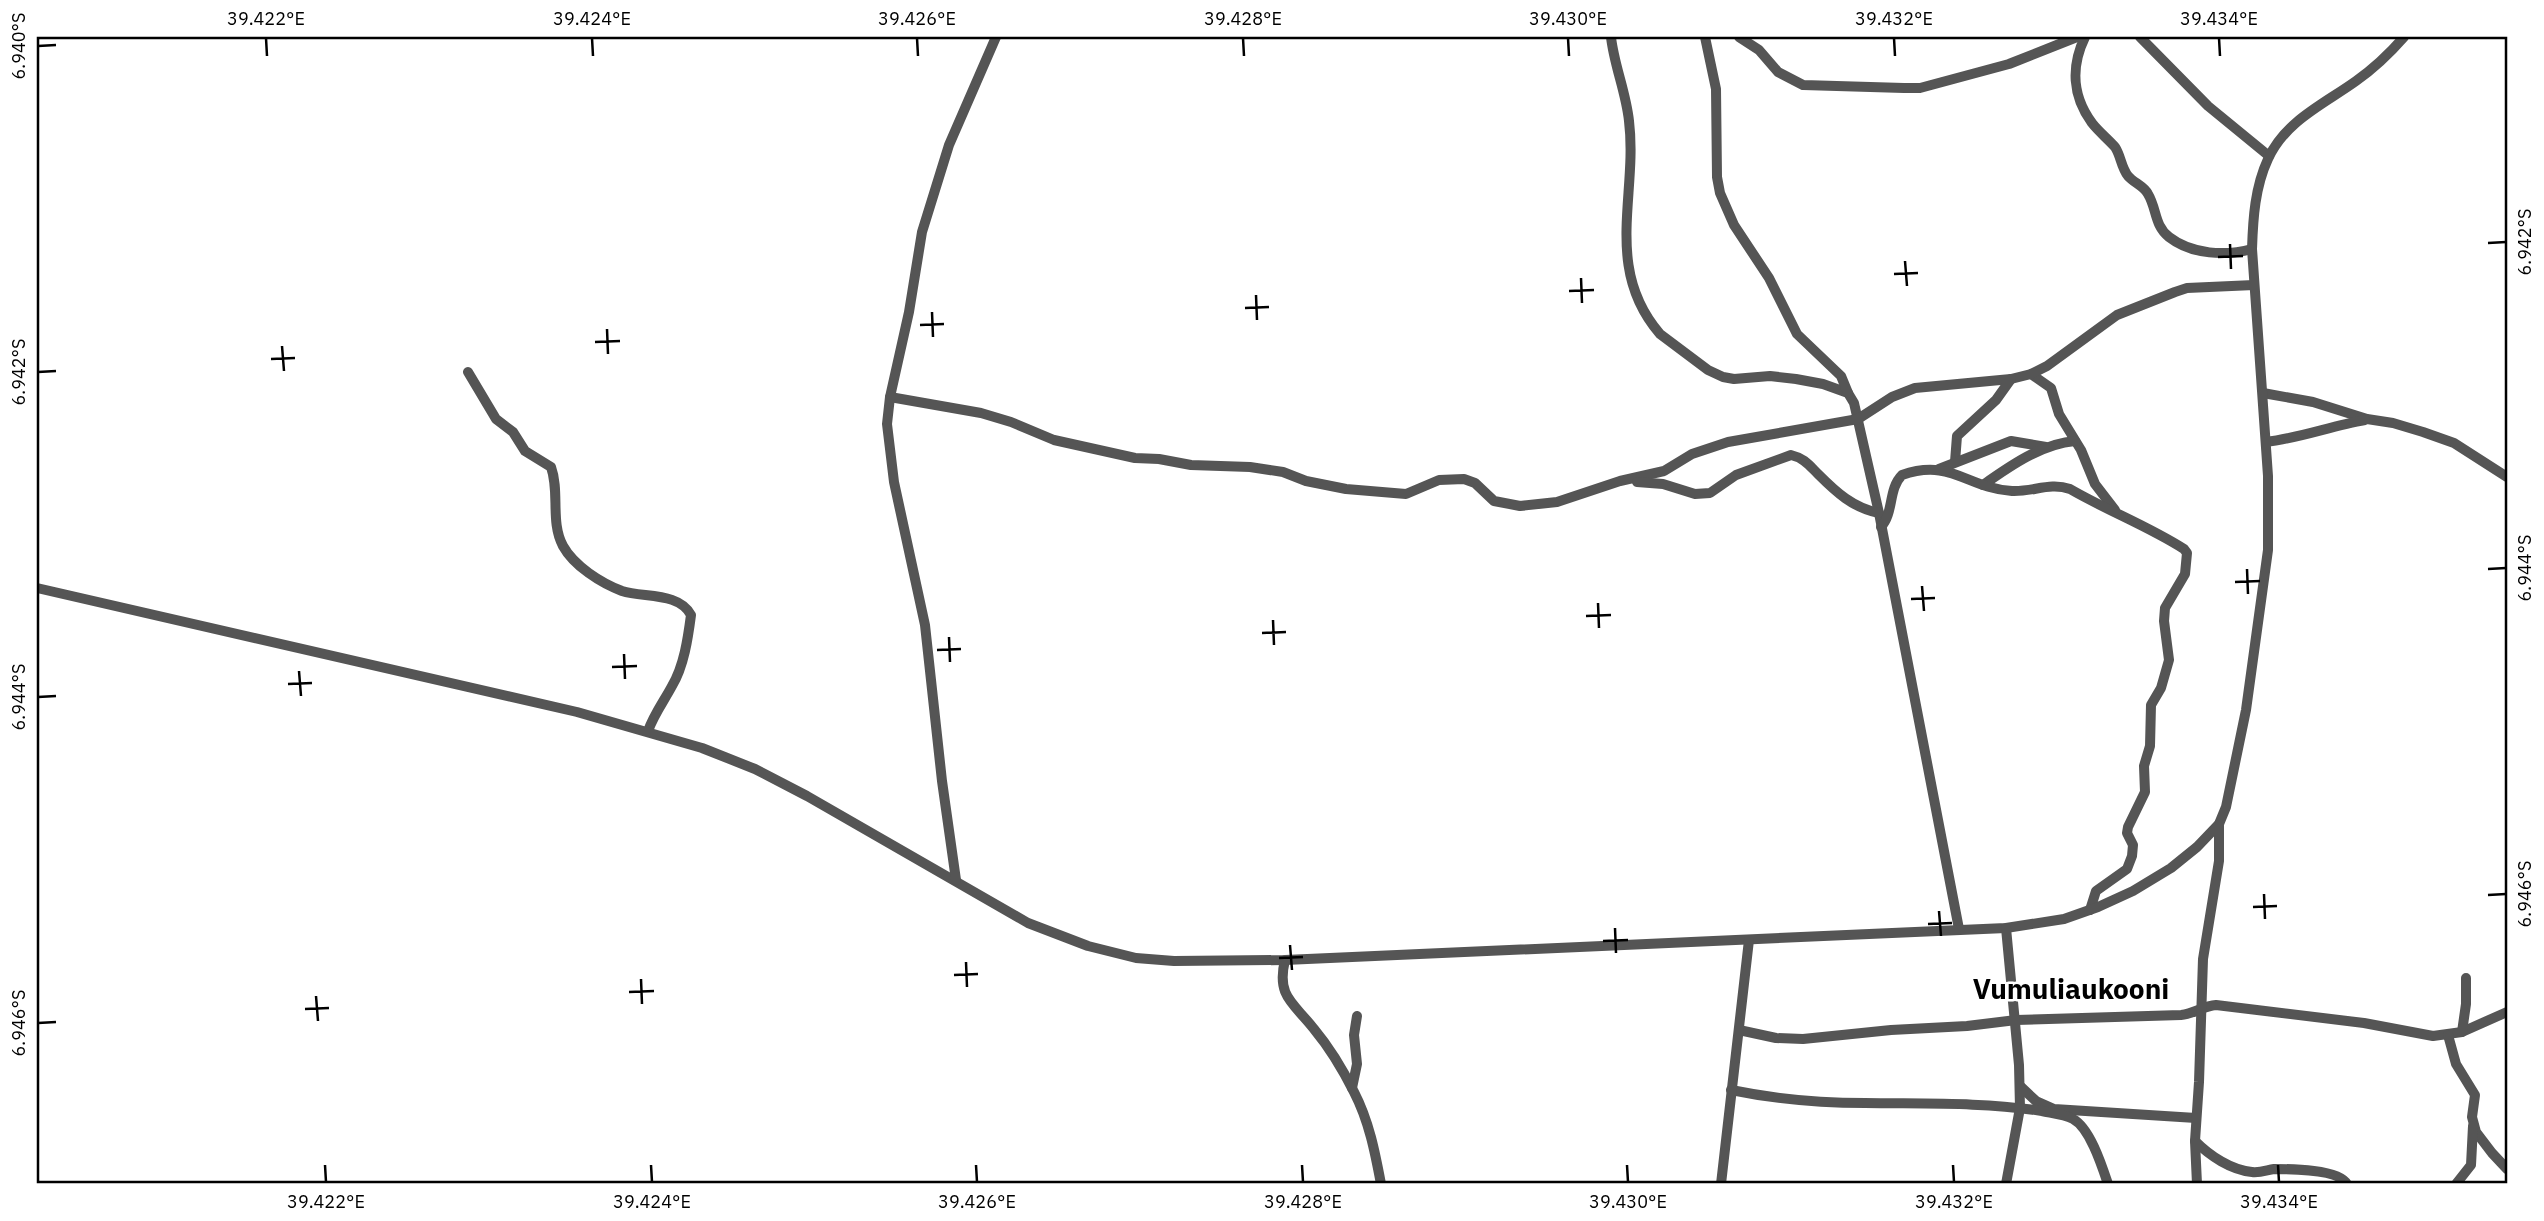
<svg xmlns="http://www.w3.org/2000/svg" width="2544" height="1221" font-family="'IBM Plex Sans',sans-serif">
<rect width="100%" height="100%" fill="#fff"/>
<g fill="none" stroke-linecap="round" stroke-linejoin="round">
<!-- minor -->
<g stroke="#555" stroke-width="10">
<path d="M1611,37C1614,65 1626,92 1629,121C1638,195 1603,268 1660,334L1708,370L1723,377L1734,379L1770,376L1796,379L1823,384L1848,393L1854,403L1879,513L1959,929"/>
<polyline points="1705,37 1716,89 1717,177 1720,193 1734,225 1769,278 1797,334 1841,376 1848,393"/>
<polyline points="1739,37 1759,50 1778,72 1803,85 1904,88 1920,88 2009,64 2077,37"/>
<path d="M2085,37C2071,66 2072,96 2092,123C2099,132 2108,139 2115,147C2121,156 2121,167 2128,176C2134,183 2144,186 2148,194C2157,209 2154,225 2169,237C2192,255 2226,256 2252,249"/>
<polyline points="2140,37 2208,106 2269,156"/>
<path d="M468,372L496,419L513,432L525,451L551,467C560,492 550,522 563,546C574,566 601,583 622,591C644,598 679,592 691,615C688,638 684,666 672,686C664,701 654,714 648,731"/>
<polyline points="2031,374 2051,388 2059,414 2081,450 2095,484 2115,510"/>
<polyline points="2263,393 2313,402 2367,419 2393,423 2423,432 2454,443 2507,477"/>
<polyline points="890,397 981,413 1011,422 1054,440 1135,458 1159,459 1191,465 1250,467 1283,472 1306,481 1346,489 1406,494 1439,480 1464,479 1475,483 1494,501 1520,506 1557,502 1620,481 1664,471 1692,454 1728,442 1858,419 1892,397 1915,388 2011,379 2031,374 2047,366 2117,315 2175,292 2187,288 2254,285"/>
<path d="M2266,442C2300,438 2331,426 2365,420"/>
<polyline points="1955,462 1957,436 1996,400 2011,379"/>
<polyline points="1939,469 2011,441 2046,447"/>
<path d="M1637,482L1663,484L1695,494L1710,493L1736,475L1791,455C1804,458 1809,465 1818,474C1836,492 1853,508 1879,513"/>
<path d="M1983,485C2010,466 2041,444 2075,441"/>
<path d="M1881,527C1894,513 1888,489 1902,475C1951,458 1967,488 2012,491C2033,492 2050,482 2070,489C2108,511 2148,526 2184,549L2187,553L2185,574L2165,608L2164,621L2169,660L2161,688L2151,705L2150,746L2144,766L2145,792L2128,827L2127,833L2133,845L2132,856L2127,869L2096,891L2090,910"/>
<path d="M37,588L577,712L702,748L755,769L807,796L1028,923L1088,946L1136,958L1174,961L1285,960L2006,928L2064,919L2098,907L2133,891L2171,868L2197,847L2219,824L2226,807L2246,710L2268,550V476L2252,249C2253,218 2255,187 2268,159C2285,121 2324,104 2356,81C2373,69 2390,53 2404,37"/>
<polyline points="956,880 942,781 925,625 894,482 887,424 890,397 909,312 922,232 949,145 996,37"/>
<path d="M1285,960C1276,997 1294,1003 1314,1029C1329,1047 1343,1070 1354,1092C1369,1121 1375,1152 1381,1184"/>
<path d="M1739,1030L1776,1038L1803,1039L1891,1030L1967,1026L2016,1020L2181,1015C2194,1014 2203,1006 2216,1005L2364,1023L2433,1036L2462,1032L2507,1012"/>
<polyline points="2462,1032 2466,1004 2466,978"/>
<polyline points="2448,1035 2456,1064 2475,1095 2472,1117 2476,1132 2492,1153 2507,1169"/>
<polyline points="2020,1086 2036,1101 2054,1109 2196,1118"/>
<polyline points="1352,1088 1357,1064 1354,1035 1357,1016"/>
<path d="M1731,1090C1775,1099 1820,1103 1865,1103C1924,1104 1983,1102 2042,1111C2051,1113 2064,1114 2073,1119C2090,1128 2102,1166 2108,1184"/>
<path d="M2195,1141C2210,1156 2231,1170 2252,1172C2260,1173 2267,1170 2274,1169C2291,1169 2339,1169 2347,1184"/>
<polyline points="1721,1184 1749,940"/>
<polyline points="2006,1184 2020,1108 2019,1065 2006,928"/>
<polyline points="2197,1184 2195,1141 2199,1082 2203,959 2219,861 2219,824"/>
<polyline points="2456,1184 2471,1165 2473,1126"/>
</g>
</g>
<!-- ticks -->
<path fill="none" stroke="#000" stroke-width="2.5" d="M266,38L267,56M592,38L593,56M917,38L918,56M1243,38L1244,56M1568,38L1569,56M1894,38L1895,56M2219,38L2220,56M38,46L56,45M2488,243L2506,242M2230,244L2231,269M2218,257L2243,256M1905,261L1907,286M1894,274L1918,273M1581,278L1582,303M1569,291L1594,290M1256,295L1257,320M1245,308L1269,307M932,312L933,337M920,325L944,324M607,329L608,354M595,342L620,341M282,346L284,371M271,359L295,358M38,372L56,371M2247,569L2248,594M2488,569L2506,568M2235,582L2260,581M1922,586L1924,611M1911,599L1935,598M1598,603L1599,628M1586,616L1611,615M1273,620L1274,645M1262,633L1286,632M949,637L950,662M937,650L961,649M624,654L625,679M612,667L637,666M299,671L301,696M288,684L312,683M38,697L56,696M2264,894L2265,919M2488,895L2506,894M2253,907L2277,906M1939,911L1941,936M1928,924L1952,923M1615,928L1616,953M1603,941L1628,940M1290,945L1292,970M1279,958L1303,957M966,962L967,987M954,975L978,974M641,979L642,1004M629,992L654,991M316,996L318,1021M305,1009L329,1008M38,1023L56,1022M325,1165L326,1182M651,1165L652,1182M976,1165L977,1182M1302,1165L1303,1182M1627,1165L1628,1182M1953,1165L1954,1182M2278,1165L2279,1182"/>
<g text-anchor="middle" stroke-width="5" stroke-linejoin="round" paint-order="stroke">
<!-- quarter labels -->
<g font-size="28" font-weight="bold" fill="#000" stroke="#fff">
<text x="2071" y="999">Vumuliaukooni</text>
</g>
</g>
<!-- border -->
<rect width="2544" height="1221" fill="none" stroke="#ffffff" stroke-width="77"/>
<rect x="38" y="38" width="2468" height="1144" fill="none" stroke="#000" stroke-width="2.5"/>
<g font-size="18" text-anchor="middle" fill="#000">
<text x="266" y="25">39.422°E</text>
<text x="592" y="25">39.424°E</text>
<text x="917" y="25">39.426°E</text>
<text x="1243" y="25">39.428°E</text>
<text x="1568" y="25">39.430°E</text>
<text x="1894" y="25">39.432°E</text>
<text x="2219" y="25">39.434°E</text>
<text transform="translate(19 46) rotate(-90)" y="6">6.940°S</text>
<text transform="translate(2525 242) rotate(-90)" y="6">6.942°S</text>
<text transform="translate(19 372) rotate(-90)" y="6">6.942°S</text>
<text transform="translate(2525 568) rotate(-90)" y="6">6.944°S</text>
<text transform="translate(19 697) rotate(-90)" y="6">6.944°S</text>
<text transform="translate(2525 894) rotate(-90)" y="6">6.946°S</text>
<text transform="translate(19 1023) rotate(-90)" y="6">6.946°S</text>
<text x="326" y="1208">39.422°E</text>
<text x="652" y="1208">39.424°E</text>
<text x="977" y="1208">39.426°E</text>
<text x="1303" y="1208">39.428°E</text>
<text x="1628" y="1208">39.430°E</text>
<text x="1954" y="1208">39.432°E</text>
<text x="2279" y="1208">39.434°E</text>
</g>
</svg>
